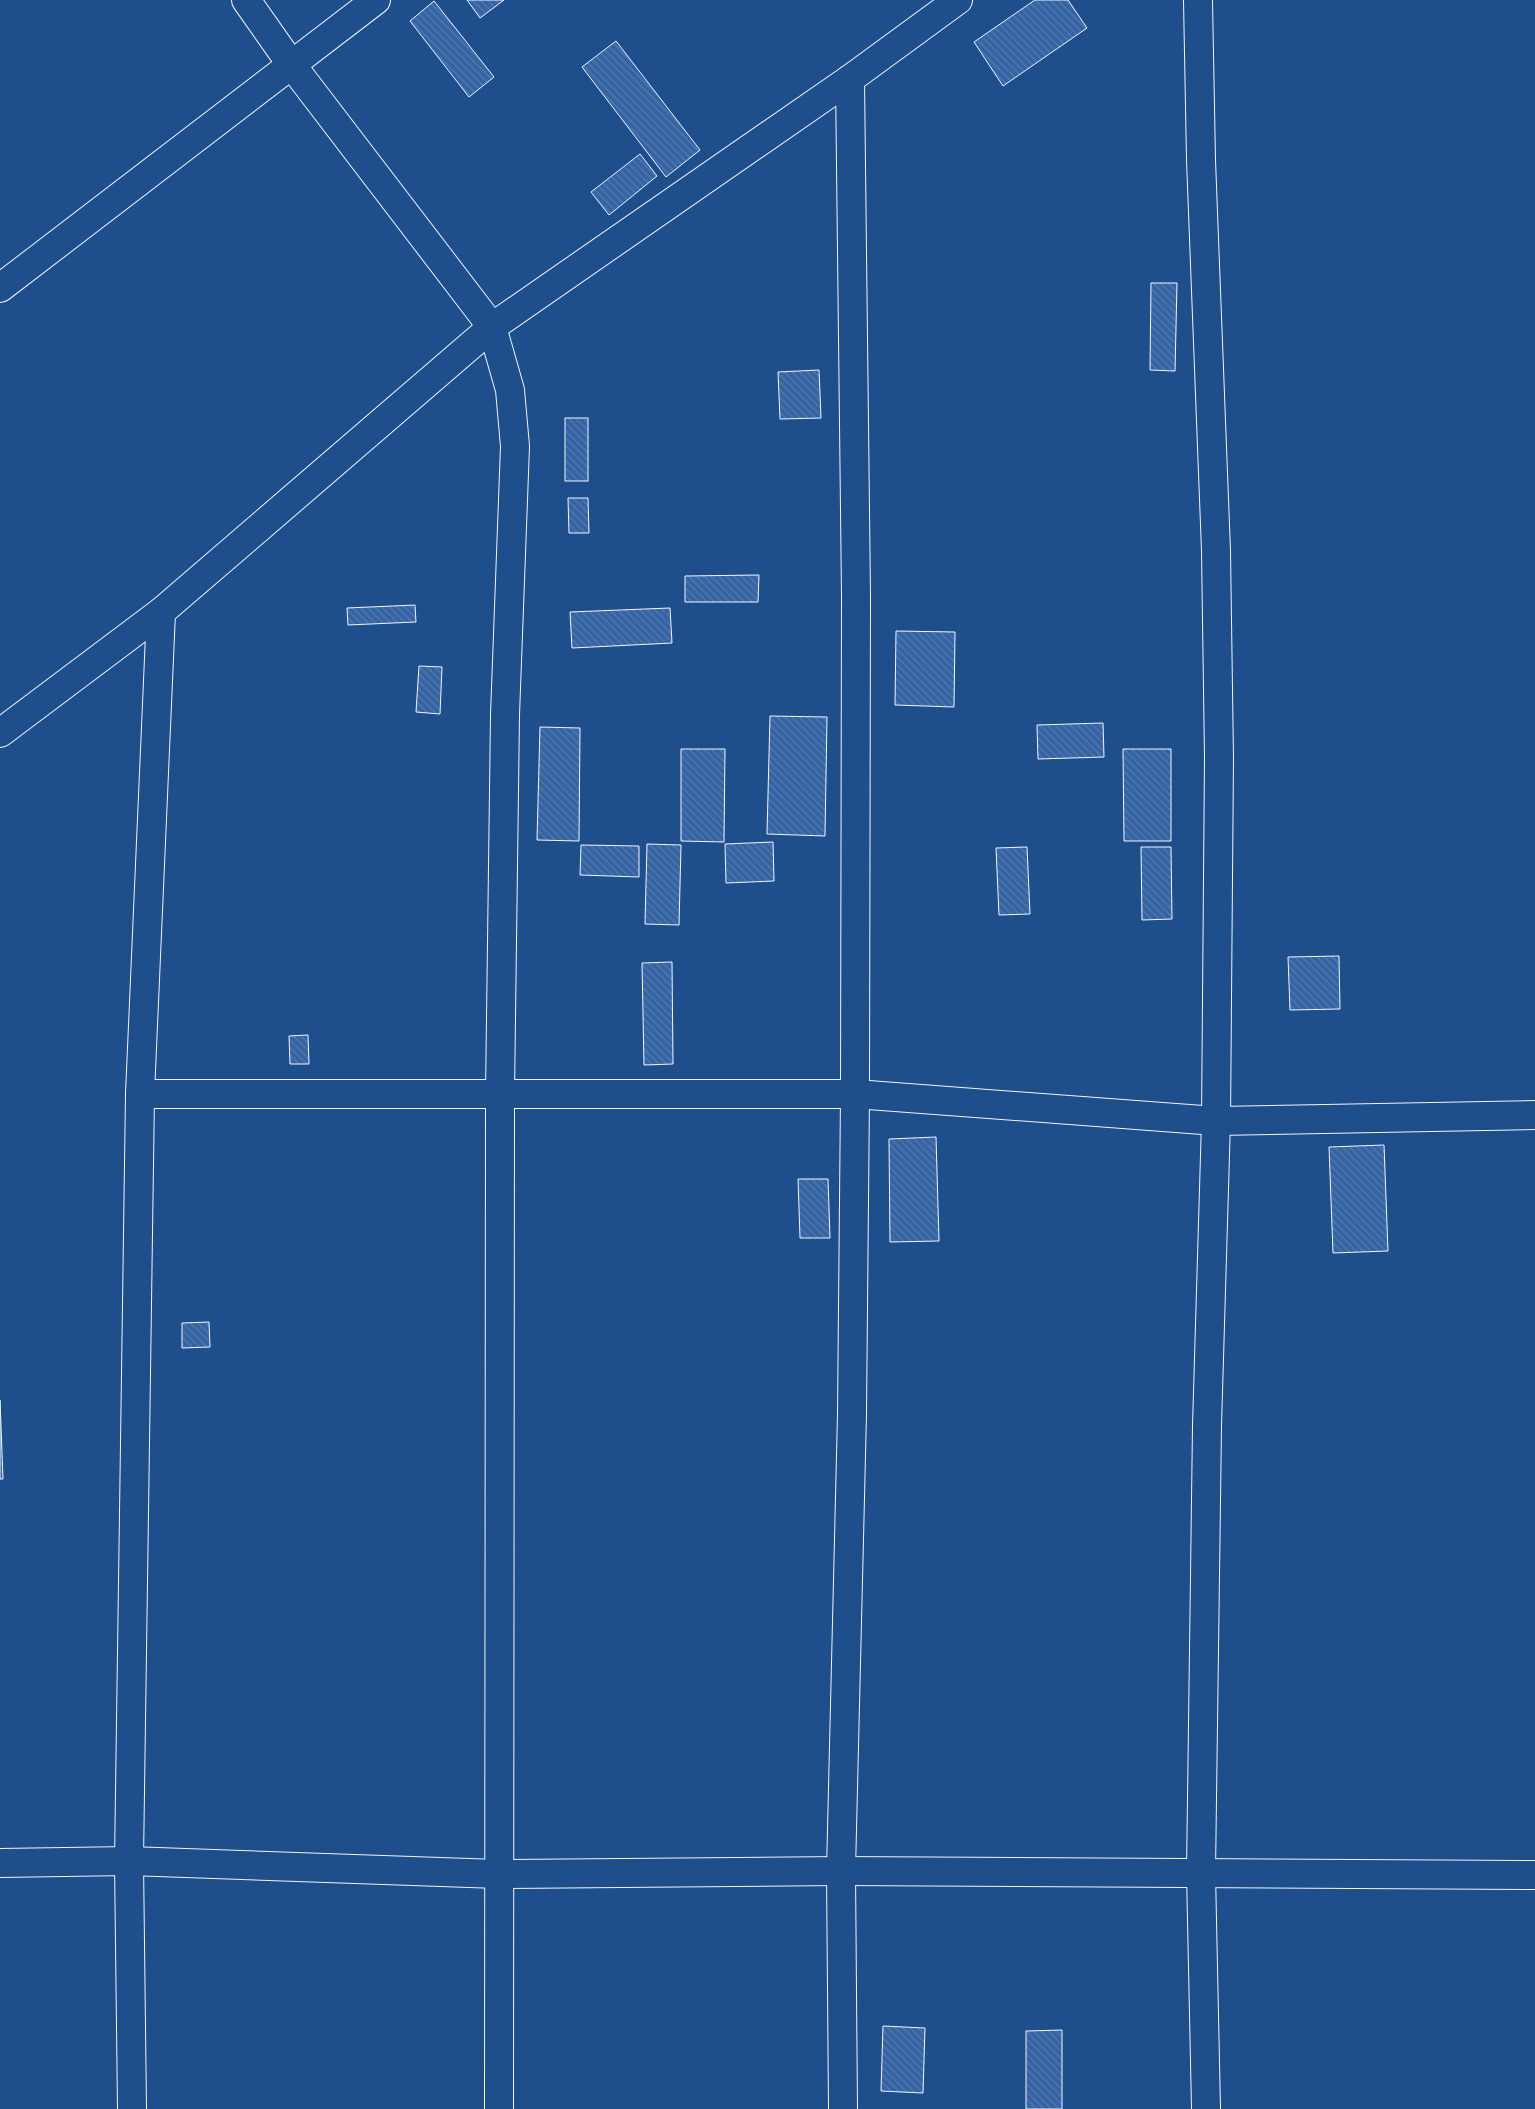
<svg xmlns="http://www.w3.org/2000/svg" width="1535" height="2109" font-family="Literata,serif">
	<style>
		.building { fill: url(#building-back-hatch); stroke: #f2f6ff }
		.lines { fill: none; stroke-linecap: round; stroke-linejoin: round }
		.minor-casing { stroke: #f2f6ff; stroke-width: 30 }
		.minor { stroke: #1f4e8c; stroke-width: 28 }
	</style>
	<defs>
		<pattern id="building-back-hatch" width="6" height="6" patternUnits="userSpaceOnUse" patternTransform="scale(1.25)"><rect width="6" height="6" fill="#3563a3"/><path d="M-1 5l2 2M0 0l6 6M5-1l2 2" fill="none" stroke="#537ab1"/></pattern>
	</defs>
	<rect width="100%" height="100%" fill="#1f4e8c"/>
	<g class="building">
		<polygon points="467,0 504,0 480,18"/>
		<polygon points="1035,0 1068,0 1087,28 1003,86 974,42"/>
		<polygon points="434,1 494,77 469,97 410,21"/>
		<polygon points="616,41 700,150 666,177 582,67"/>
		<polygon points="640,154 657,176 609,215 591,192"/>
		<polygon points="1151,283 1177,283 1175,371 1150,370"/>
		<polygon points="819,370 821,418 780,419 778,372"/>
		<rect x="565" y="418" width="23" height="63"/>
		<polygon points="568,498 588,498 589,533 569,533"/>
		<polygon points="759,575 758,602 685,602 685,576"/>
		<polygon points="415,605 416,622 348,625 347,608"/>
		<polygon points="670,608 672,643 572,648 570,612"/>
		<polygon points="896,631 955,632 954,707 895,705"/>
		<polygon points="419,666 442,667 440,714 416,712"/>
		<polygon points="770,716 827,717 825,836 767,834"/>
		<polygon points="1103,723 1104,757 1038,759 1037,725"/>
		<polygon points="540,727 580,728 579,841 537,840"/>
		<polygon points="681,749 725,749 724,842 681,841"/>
		<polygon points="1123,749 1171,749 1171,841 1124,841"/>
		<polygon points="773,842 774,881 726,883 725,844"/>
		<polygon points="647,844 681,845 679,925 645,924"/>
		<polygon points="581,845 639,846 639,877 580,875"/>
		<polygon points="1027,847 1030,914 999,915 996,848"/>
		<polygon points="1141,847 1171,847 1172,919 1142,920"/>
		<polygon points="1339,956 1340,1009 1290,1010 1288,957"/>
		<polygon points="672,962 673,1064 644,1065 642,963"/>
		<polygon points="308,1035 309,1064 290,1064 289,1036"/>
		<polygon points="936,1137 939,1241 890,1242 889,1139"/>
		<polygon points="1384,1145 1388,1251 1333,1253 1329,1147"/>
		<polygon points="798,1179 828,1179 830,1238 800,1238"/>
		<polygon points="209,1322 210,1347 182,1348 182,1323"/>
		<polygon points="0,1400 3,1479 0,1479"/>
		<polygon points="883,2026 925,2028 923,2093 881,2091"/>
		<polygon points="1062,2030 1062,2109 1026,2109 1026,2031"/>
	</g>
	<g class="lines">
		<defs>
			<g id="minor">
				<polyline points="246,0 291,64 492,327 510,390 515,446 505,715 500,1094 499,2109"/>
				<polyline points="1198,0 1201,160 1216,551 1219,758 1216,1121 1207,1426 1201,1873 1206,2109"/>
				<polyline points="0,288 376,0"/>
				<polyline points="0,733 161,612 492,327 850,79 958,0"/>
				<polyline points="140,1094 855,1094 1216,1121 1535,1115"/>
				<polyline points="0,1863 129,1861 498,1874 841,1871 1535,1875"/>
				<polyline points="132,2109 129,1861 140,1094 161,612"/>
				<polyline points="843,2109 841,1871 852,1414 855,1094 856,596 850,79"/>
			</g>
		</defs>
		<use href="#minor" class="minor-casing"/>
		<use href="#minor" class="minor"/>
	</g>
</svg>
